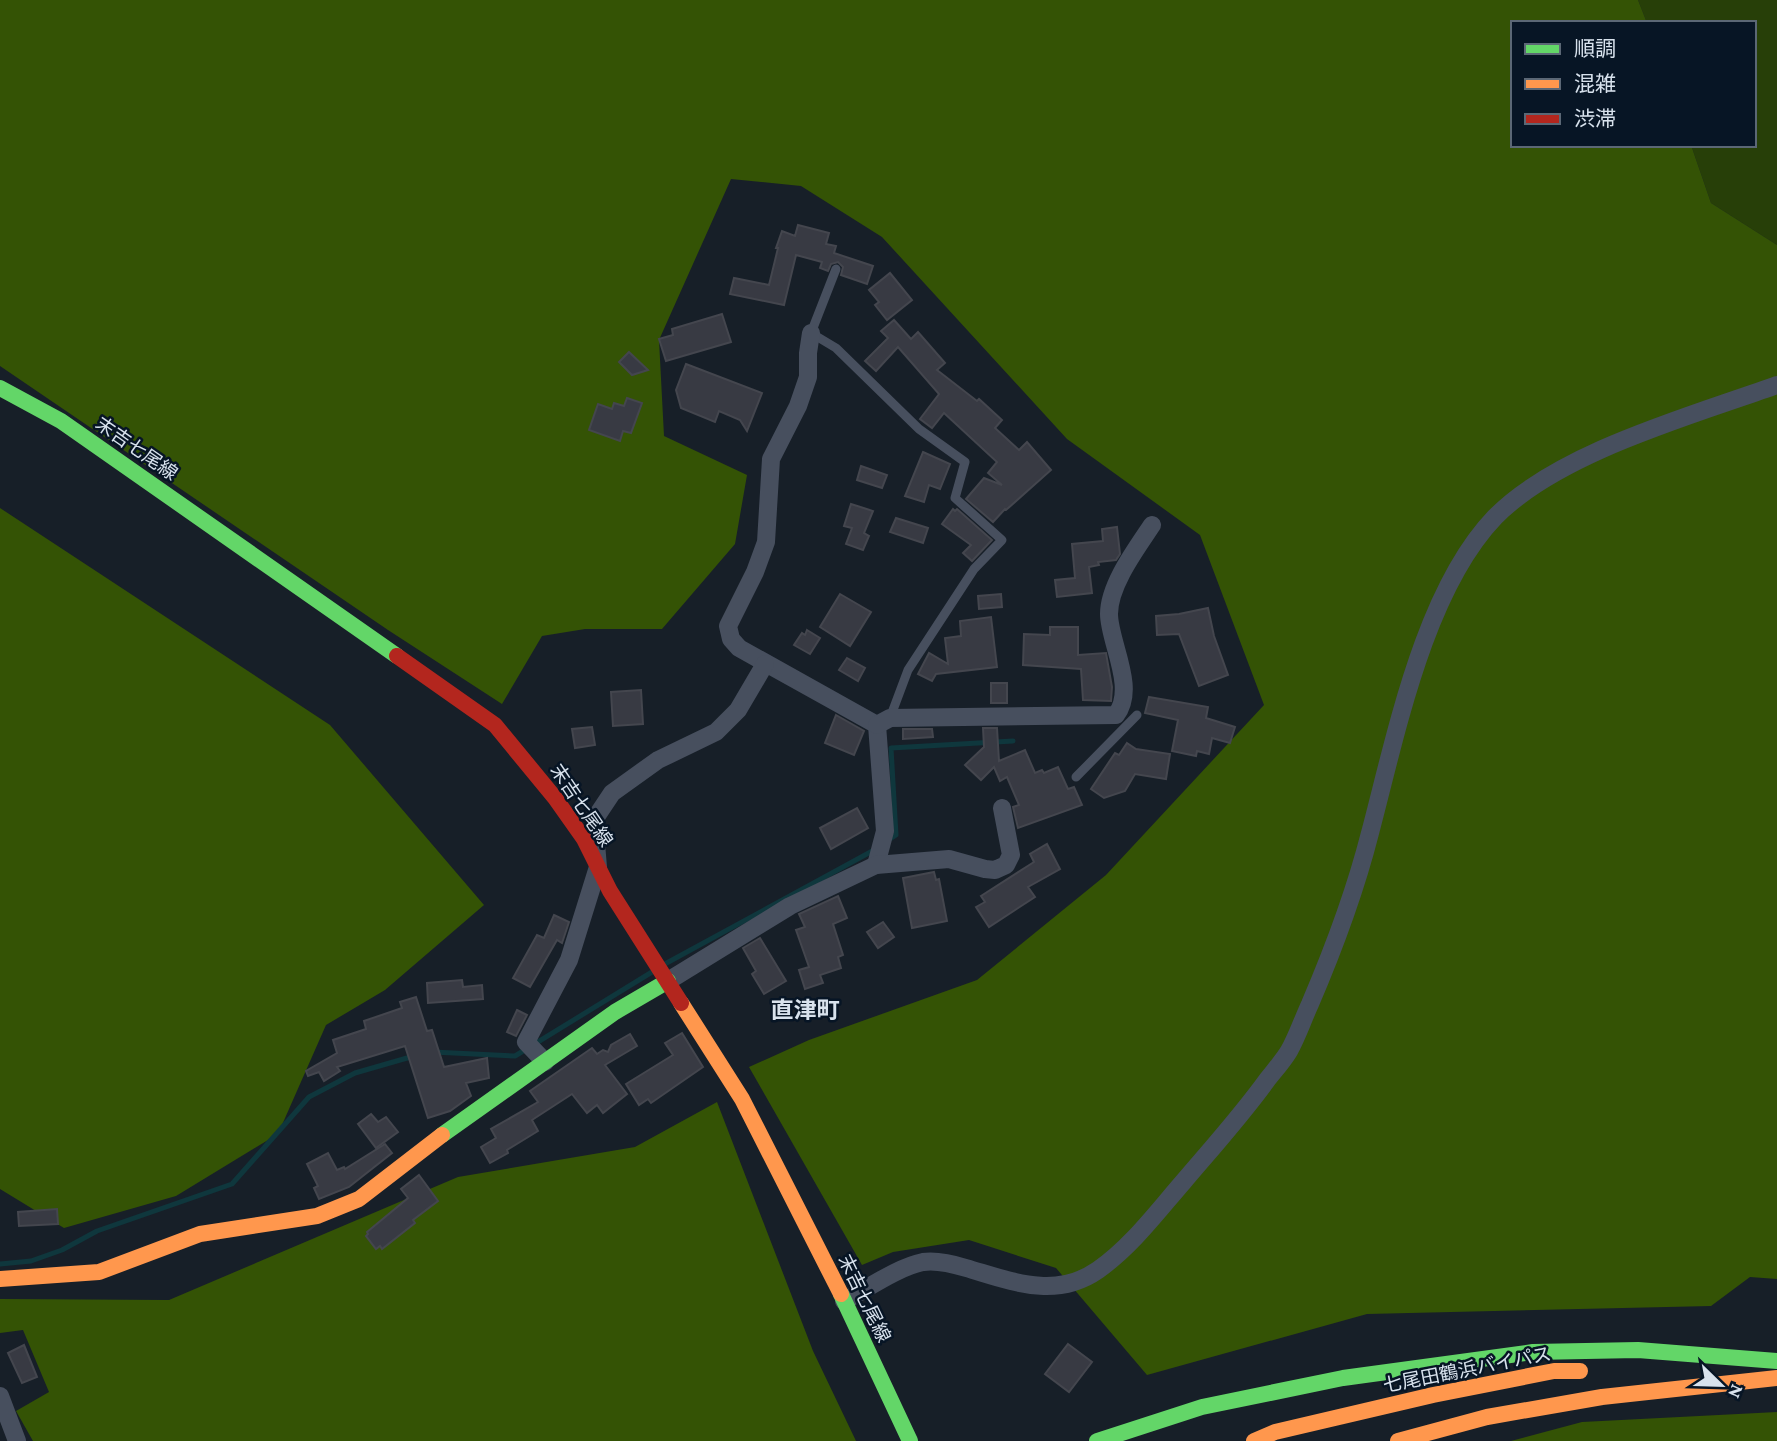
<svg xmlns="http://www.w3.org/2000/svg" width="1777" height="1441" font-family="'Crimson Pro','Noto Sans JP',serif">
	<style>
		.green { fill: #273f08 }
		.forest { fill: #345305 }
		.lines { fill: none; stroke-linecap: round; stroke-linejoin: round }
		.stream { stroke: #0f373d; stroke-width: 5 }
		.building { fill: #383a43; stroke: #44464e; stroke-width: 2 }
		.lane { stroke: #474f5e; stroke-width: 9 }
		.street { stroke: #474f5e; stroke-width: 18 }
		.fast { stroke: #63d668; stroke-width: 16 }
		.slow { stroke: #ff974d; stroke-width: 16 }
		.jam { stroke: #b3261e; stroke-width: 16 }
		.labels { text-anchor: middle; stroke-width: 5; stroke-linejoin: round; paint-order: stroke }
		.street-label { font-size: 19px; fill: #d8e2ed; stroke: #071525 }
		.quarter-label { font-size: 23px; font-weight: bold; fill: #d8e2ed; stroke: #071525 }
	</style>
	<rect width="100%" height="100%" fill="#171f28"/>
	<polygon class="green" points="1638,0 1777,0 1777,245 1711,203 1691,145 1754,145 1754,23 1647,23"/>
	<g class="forest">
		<polygon points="0,0 1638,0 1647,23 1513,23 1513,145 1691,145 1711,203 1777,245 1777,1279 1750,1277 1711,1306 1367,1314 1147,1375 1056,1268 969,1240 893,1252 862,1265 749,1067 809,1040 977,980 1106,875 1264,705 1200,535 1067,439 882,237 801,186 731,179 659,340 664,436 747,475 735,544 662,629 585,629 542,636 502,704 388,630 0,366"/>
		<polygon points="0,508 330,725 484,905 385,990 326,1025 278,1134 176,1196 64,1228 0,1189"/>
		<polygon points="717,1102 813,1351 856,1441 33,1441 16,1411 49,1392 23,1330 0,1333 0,1299 169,1300 458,1177 635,1147"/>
		<polygon points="1777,1412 1777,1441 1511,1441 1582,1422"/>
	</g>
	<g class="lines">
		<g class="stream">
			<polyline points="887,841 896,835 891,748 1013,741"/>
			<polyline points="663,965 876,849"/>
			<polyline points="433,1052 515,1056 652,972"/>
			<polyline points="0,1264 31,1261 62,1250 97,1231 232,1184 309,1097 355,1073 414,1056"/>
		</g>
	</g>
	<g class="building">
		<polygon points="798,225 829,233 826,244 836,246 834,253 873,266 867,284 841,275 843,267 838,262 831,264 828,271 820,268 822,262 796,255 784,305 730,294 734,278 769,285 778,248 776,248 782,231 795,236"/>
		<polygon points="890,273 912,300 887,320 875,305 879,302 869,290"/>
		<polygon points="722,314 731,342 666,361 659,339 673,335 672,329"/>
		<polygon points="894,320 911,339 918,332 945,363 937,370 977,401 979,399 1002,420 995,428 1019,450 1027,442 1051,470 1006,510 1005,509 993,522 966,499 984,478 1002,485 988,473 997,462 944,413 932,428 920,419 939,394 898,347 876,371 865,361 888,338 881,331"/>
		<polygon points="629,352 648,370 632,375 619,362"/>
		<polygon points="686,364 762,393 747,431 740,420 719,411 715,422 681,408 676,390"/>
		<polygon points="627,398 642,403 631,433 623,431 620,441 589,430 598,404 612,409 614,403 624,406"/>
		<polygon points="923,452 950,464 940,489 929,485 924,502 905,496"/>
		<polygon points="861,466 887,475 882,488 857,480"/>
		<polygon points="851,504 873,511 864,533 869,536 863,550 846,544 852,528 844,526"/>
		<polygon points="953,509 955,511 957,509 992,540 972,561 963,553 971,545 942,524"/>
		<polygon points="896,518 928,528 923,543 890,532"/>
		<polygon points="1117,527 1120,554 1116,560 1098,562 1099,565 1089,567 1092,593 1057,597 1055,580 1075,578 1072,544 1103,541 1102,529"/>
		<polygon points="840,594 871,612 850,646 820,627"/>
		<polygon points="1001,594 1002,607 979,609 978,596"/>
		<polygon points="1208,608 1214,636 1228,675 1199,686 1179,634 1157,635 1156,616 1179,614"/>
		<polygon points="991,617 997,667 936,674 932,681 918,674 929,653 948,664 945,638 961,636 960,621"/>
		<polygon points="1050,627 1078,627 1078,655 1106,653 1112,687 1111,701 1083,700 1081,669 1023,665 1024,634 1050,635"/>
		<polygon points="807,630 820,638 810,654 794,645 802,633 805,635"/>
		<polygon points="847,658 865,668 858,681 839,670"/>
		<rect x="991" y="683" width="16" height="20"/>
		<polygon points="641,690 643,724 613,726 611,692"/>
		<polygon points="1149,697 1208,707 1206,718 1235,727 1230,743 1212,738 1209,754 1197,751 1196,756 1172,751 1178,720 1145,713"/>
		<polygon points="836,715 864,731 854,755 825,743"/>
		<polygon points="592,727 595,745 575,748 572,729"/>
		<polygon points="983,728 997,728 999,761 1025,750 1035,773 1042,770 1044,773 1058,767 1068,789 1074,787 1082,805 1018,828 1013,807 1019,805 1007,777 1000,781 994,767 981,780 965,765 984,747"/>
		<polygon points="903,729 932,729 933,737 903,739"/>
		<polygon points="1127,743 1136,749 1170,754 1166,779 1135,774 1125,791 1104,798 1091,789 1115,753 1119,755"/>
		<polygon points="857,808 868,828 831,849 820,828"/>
		<polygon points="1047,844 1060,869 1028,887 1035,897 989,927 976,907 985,902 981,896 1034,862 1030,854"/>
		<polygon points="934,872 936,880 939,879 947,921 912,928 903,878"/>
		<polygon points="838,896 847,918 833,924 843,955 838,957 841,968 820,975 823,983 805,989 799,970 809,967 796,930 805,927 799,914"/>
		<polygon points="554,915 569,922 562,943 557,940 530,987 513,978 537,935 544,938"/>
		<polygon points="883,922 894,937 878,948 867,932"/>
		<polygon points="760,938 786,981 764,994 752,974 756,971 743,948"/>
		<polygon points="462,980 463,987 482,985 483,999 428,1003 427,983"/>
		<polygon points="416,997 427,1031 432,1030 444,1067 487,1058 489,1078 466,1083 471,1096 450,1111 428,1118 405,1046 337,1067 340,1071 324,1081 319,1072 308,1076 306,1071 337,1053 333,1040 366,1029 364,1021 402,1008 400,1002"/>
		<polygon points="517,1010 527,1015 516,1036 507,1032"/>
		<polygon points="682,1033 703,1067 651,1103 648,1099 639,1105 626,1084 673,1055 665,1043"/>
		<polygon points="630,1034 637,1046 605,1065 627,1094 603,1113 597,1105 587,1113 572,1094 532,1120 538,1131 507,1150 508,1153 490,1163 481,1147 496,1138 491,1129 538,1102 530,1091 592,1048 597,1054 603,1050 608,1052 611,1045"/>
		<polygon points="371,1114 378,1122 386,1117 398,1132 376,1148 358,1124"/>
		<polygon points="385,1144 392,1153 349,1187 319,1199 314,1188 318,1186 307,1164 328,1153 337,1170 344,1167 345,1169"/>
		<polygon points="419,1175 438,1201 413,1220 415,1223 382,1249 380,1246 376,1249 366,1236 368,1234 367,1232 408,1198 401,1189"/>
		<polygon points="57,1209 58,1224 19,1226 18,1212"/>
		<polygon points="1068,1344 1092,1362 1069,1392 1045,1374"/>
		<polygon points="24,1345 37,1377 22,1383 8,1353"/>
	</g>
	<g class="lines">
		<g class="lane">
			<polyline points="836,269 811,333 836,348 919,429 965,462 955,498 1002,540 974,569 908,670 890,718"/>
			<polyline points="1076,777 1137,715"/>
		</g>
		<g class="street">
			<polyline points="811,333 808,353 808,377 798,406 771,459 766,542 755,572 728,626 731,639 739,648 877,725 885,831 876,865"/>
			<path d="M877 725 890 718 1116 715C1137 688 1109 642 1109 614 1109 585 1136 549 1152 525"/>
			<polyline points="668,981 790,906 876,865 949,859 985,869 995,870 1006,865 1011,855 1002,808"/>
			<polyline points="545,1062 526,1042 569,960 598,867 594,820 612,793 658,760 716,732 738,710 765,664"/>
			<path d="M844 1301C867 1289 898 1267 923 1262 937 1260 953 1264 966 1268 1011 1281 1055 1300 1098 1270 1131 1247 1157 1212 1184 1181 1212 1148 1241 1116 1267 1080 1274 1071 1283 1061 1289 1051 1297 1037 1303 1019 1310 1004 1334 948 1355 892 1370 833 1396 735 1424 591 1495 517 1559 452 1691 416 1777 385"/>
			<polyline points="0,1396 17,1441"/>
		</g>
		<g class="fast">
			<polyline points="0,388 61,421 397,656"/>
			<polyline points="442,1135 615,1012 668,981"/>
			<polyline points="841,1294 910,1441"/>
			<polyline points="1097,1441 1202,1407 1343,1378 1533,1352 1638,1350 1777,1361"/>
		</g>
		<g class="slow">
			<polyline points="681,1003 742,1099 841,1294"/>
			<polyline points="0,1279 99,1272 200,1234 317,1216 359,1199 442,1135"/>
			<polyline points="1254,1441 1275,1432 1433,1395 1554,1371 1580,1371"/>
			<polyline points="1398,1441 1487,1417 1602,1397 1777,1378"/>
		</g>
		<polyline class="jam" points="397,656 495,725 555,798 584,839 610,891 681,1003"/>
	</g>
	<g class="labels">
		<g class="street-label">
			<text transform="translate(137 448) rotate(35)" y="7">末吉七尾線</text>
			<text transform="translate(582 805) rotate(56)" y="7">末吉七尾線</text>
			<text transform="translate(865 1298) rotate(64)" y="7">末吉七尾線</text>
			<text transform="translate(1467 1369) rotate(-11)" y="7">七尾田鶴浜バイパス</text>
		</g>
		<g class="quarter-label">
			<text x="805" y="1018">直津町</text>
		</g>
	</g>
	<rect x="1511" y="21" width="245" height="126" fill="#071525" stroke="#5b6775" stroke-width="2"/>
	<rect x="1525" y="44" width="35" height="10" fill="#63d668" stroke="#5b6775" stroke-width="2"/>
	<text x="1574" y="56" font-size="21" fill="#d8e2ed">順調</text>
	<rect x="1525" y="79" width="35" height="10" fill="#ff974d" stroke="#5b6775" stroke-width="2"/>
	<text x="1574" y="91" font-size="21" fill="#d8e2ed">混雑</text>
	<rect x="1525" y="114" width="35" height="10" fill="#b3261e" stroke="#5b6775" stroke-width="2"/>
	<text x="1574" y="126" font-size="21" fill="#d8e2ed">渋滞</text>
	<g transform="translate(1721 1385) rotate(113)" stroke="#071525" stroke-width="5" paint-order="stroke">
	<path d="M0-5L12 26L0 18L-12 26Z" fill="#d8e2ed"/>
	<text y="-10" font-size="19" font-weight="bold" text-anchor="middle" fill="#d8e2ed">N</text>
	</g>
</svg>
